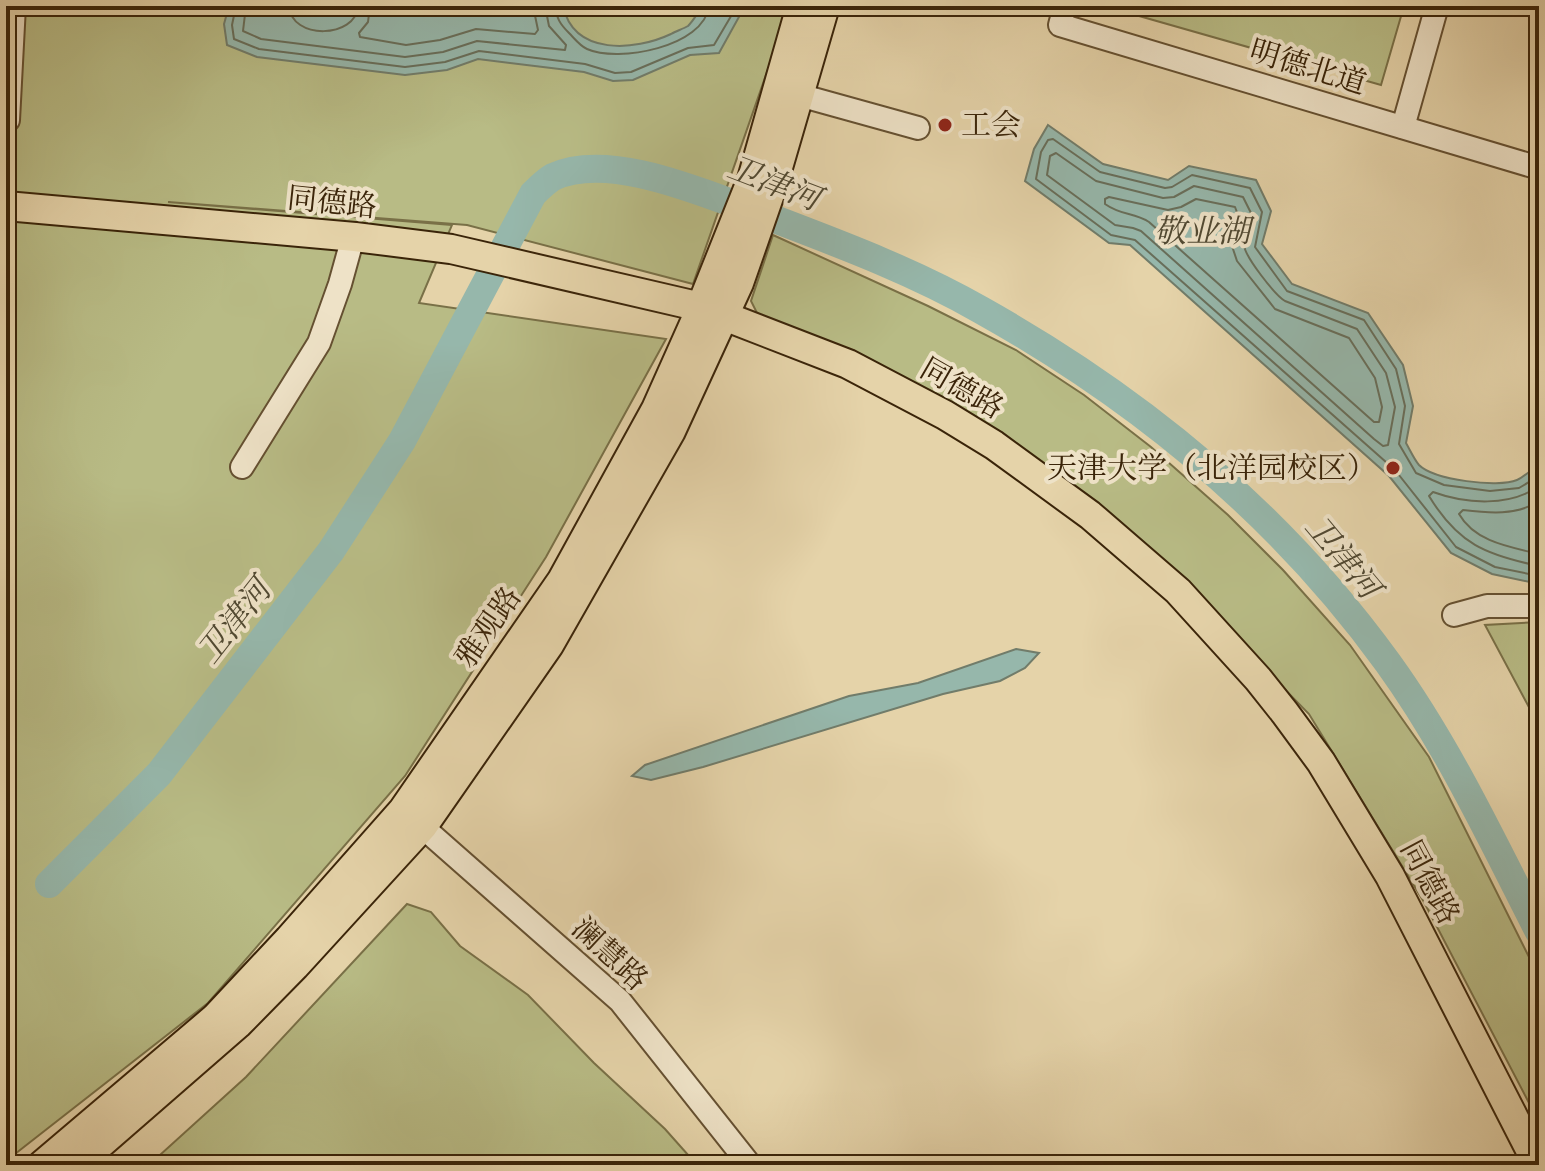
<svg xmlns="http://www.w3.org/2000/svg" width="1545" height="1171" font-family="'IM FELL Great Primer','Noto Serif SC',serif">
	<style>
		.green { fill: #b8bb85; stroke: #797047; stroke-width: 2 }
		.water { fill: #96b7ab; stroke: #717c6a; stroke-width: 2 }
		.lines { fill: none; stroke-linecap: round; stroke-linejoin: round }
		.shore { stroke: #686e5a; stroke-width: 2 }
		.river { stroke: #96b7ab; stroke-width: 28 }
		.minor-casing { stroke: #655031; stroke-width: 26 }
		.major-casing { stroke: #3a2409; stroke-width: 32 }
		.minor { stroke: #eee2c7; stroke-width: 22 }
		.major { stroke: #e5d3a9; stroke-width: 28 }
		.poi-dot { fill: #8f2418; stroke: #eee2c7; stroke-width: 3 }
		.labels { text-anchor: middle; stroke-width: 8; stroke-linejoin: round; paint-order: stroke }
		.street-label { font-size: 30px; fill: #3a2409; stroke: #eee2c7 }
		.poi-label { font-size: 30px; fill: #3a2409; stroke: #eee2c7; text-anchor: start }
		.water-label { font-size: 32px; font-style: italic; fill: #514932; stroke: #eee2c7 }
	</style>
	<rect width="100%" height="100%" fill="#e5d3a9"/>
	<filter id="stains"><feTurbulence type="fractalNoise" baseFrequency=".0025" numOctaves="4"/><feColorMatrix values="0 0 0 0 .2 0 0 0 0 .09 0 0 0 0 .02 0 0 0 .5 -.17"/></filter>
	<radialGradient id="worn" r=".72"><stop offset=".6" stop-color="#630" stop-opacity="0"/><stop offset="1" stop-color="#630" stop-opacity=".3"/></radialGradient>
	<g class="green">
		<polygon points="6,6 787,6 774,52 693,284 467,225 168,202 452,225 419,303 666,339 546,557 405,776 208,1003 6,1161"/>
		<polygon points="1104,6 1404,6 1381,85"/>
		<polygon points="773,235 928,306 1016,350 1084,395 1151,447 1228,515 1283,570 1350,645 1429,757 1539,977 1539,1122 1424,902 1309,714 1184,586 815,343 757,313 751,301"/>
		<polygon points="1539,622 1539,726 1485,625"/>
		<polygon points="407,904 431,912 460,946 528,995 594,1063 665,1129 697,1165 144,1165 160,1155 246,1077"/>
	</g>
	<g class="water">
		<path d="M229 6H299L313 12 372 6 437 9 482 6H563C574 56 635 51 671 34 676 31 683 29 688 26 694 20 698 12 703 6H745L719 53 690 55 633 80 613 81 584 72 478 59 447 70 405 75 257 57 227 45 224 24Z"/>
		<path d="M1048 125 1103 164 1168 180 1189 166 1256 180 1271 211 1262 244 1292 284 1368 313 1403 365 1413 406 1406 443C1410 450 1414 459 1419 465 1434 480 1498 488 1517 480 1526 476 1530 469 1539 467V584L1492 574 1451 553 1389 476 1130 245 1109 243 1025 181 1034 149Z"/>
		<polygon points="1016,649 1039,653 1025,668 1000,681 943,694 703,767 651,780 632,776 645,765 849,696 918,683"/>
	</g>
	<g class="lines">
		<g class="shore">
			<polyline points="236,6 232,25 234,39 259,49 405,67 445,62 479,51 585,64 615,73 631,72 688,48 714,45 737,6"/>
			<polyline points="246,6 243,31 261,39 405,57 443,52 477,41 565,50 566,45 549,26 545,6"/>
			<path d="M289 6C291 40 356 39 358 6"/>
			<polyline points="370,6 368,22 359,33 360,37 406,45 440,40 476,29 535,34 538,30 533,6"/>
			<path d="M556 6C556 18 560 24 569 33 574 38 580 46 587 49 618 63 704 47 709 6"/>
			<path d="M1056 153 1096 181 1163 198 1174 197 1194 186 1243 197 1251 213C1249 223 1243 235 1244 245 1245 257 1275 295 1285 301L1357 329 1386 373 1395 407 1388 445 1383 446 1374 439 1141 231 1133 228 1115 225 1047 175 1050 156Z"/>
			<path d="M1109 197 1168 210 1181 207 1196 199 1235 207 1238 215 1232 246 1237 261 1275 309 1349 338 1375 378 1382 407 1379 422H1374L1149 222C1133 212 1122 216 1105 204V199Z"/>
			<polyline points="1539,476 1519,488 1490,491 1444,485 1416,473 1399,444 1405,406 1396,369 1364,320 1287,291 1255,247 1262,212 1250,188 1192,175 1172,187 1165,188 1100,172 1053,139 1048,140 1041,152 1036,179 1111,235 1135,240 1395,470 1456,547 1495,567 1539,576"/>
			<path d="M1539 486C1510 507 1466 504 1433 492L1429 496C1458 544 1486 555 1539 566"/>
			<path d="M1539 501C1517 516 1488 513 1463 510L1459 514C1475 542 1510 547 1539 554"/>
		</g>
		<path class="river" d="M49 884 159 774 331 551 402 441 533 194C539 188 546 181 553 177 607 152 696 190 748 209 826 239 908 268 981 310 1140 399 1281 515 1388 663 1448 746 1492 840 1539 932"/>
		<defs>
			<g id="minor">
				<polyline points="1065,6 1060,25 1539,168"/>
				<polyline points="799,95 918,128"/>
				<polyline points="8,120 14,6"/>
				<polyline points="1403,127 1437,6"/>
				<polyline points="242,467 319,343 340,284 353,237"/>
				<polyline points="1454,615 1487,606 1539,606"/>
				<polyline points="410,816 620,1001 750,1165"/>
			</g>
			<g id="major">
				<polyline points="6,206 355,237 451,249 701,307 848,364 945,415 994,445 1090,515 1178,591 1258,679 1285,713 1321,762 1390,876 1538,1165"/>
				<polyline points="42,1165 215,1018 289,939 403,810 562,580 656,409 694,324 752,179 801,6"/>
				<polyline points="76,1165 238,1024 295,966 423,826 549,645 671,431 739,283 772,188 825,6"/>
			</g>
		</defs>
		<use href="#minor" class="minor-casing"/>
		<use href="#major" class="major-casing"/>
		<use href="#minor" class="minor"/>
		<use href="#major" class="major"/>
	</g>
	<g class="poi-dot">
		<circle cx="945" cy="125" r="8"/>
		<circle cx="1393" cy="468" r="8"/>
	</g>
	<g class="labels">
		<g class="street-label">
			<text transform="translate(1308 67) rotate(17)" y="10">明德北道</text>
			<text transform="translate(332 202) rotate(6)" y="10">同德路</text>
			<text transform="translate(962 388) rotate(30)" y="10">同德路</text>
			<text transform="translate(488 627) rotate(-55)" y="10">雅观路</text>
			<text transform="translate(1430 882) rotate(62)" y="10">同德路</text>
			<text transform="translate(610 954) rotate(43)" y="10">澜慧路</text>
		</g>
		<g class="poi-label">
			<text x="961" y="135">工会</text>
			<text x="1377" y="478" text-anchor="end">天津大学（北洋园校区）</text>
		</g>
		<g class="water-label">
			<text transform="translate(774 183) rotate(21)" y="11">卫津河</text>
			<text x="1202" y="242">敬业湖</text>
			<text transform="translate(1343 557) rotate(50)" y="11">卫津河</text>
			<text transform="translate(234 621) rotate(-52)" y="11">卫津河</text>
		</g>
	</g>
	<rect width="1545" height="1171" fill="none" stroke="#e5d3a9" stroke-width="32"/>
	<rect x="8" y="8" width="1529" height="1155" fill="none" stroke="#3a2409" stroke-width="4"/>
	<rect x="16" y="16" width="1513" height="1139" fill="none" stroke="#3a2409" stroke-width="2"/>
	<rect width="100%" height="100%" filter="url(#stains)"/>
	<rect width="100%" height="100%" fill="url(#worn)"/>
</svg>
